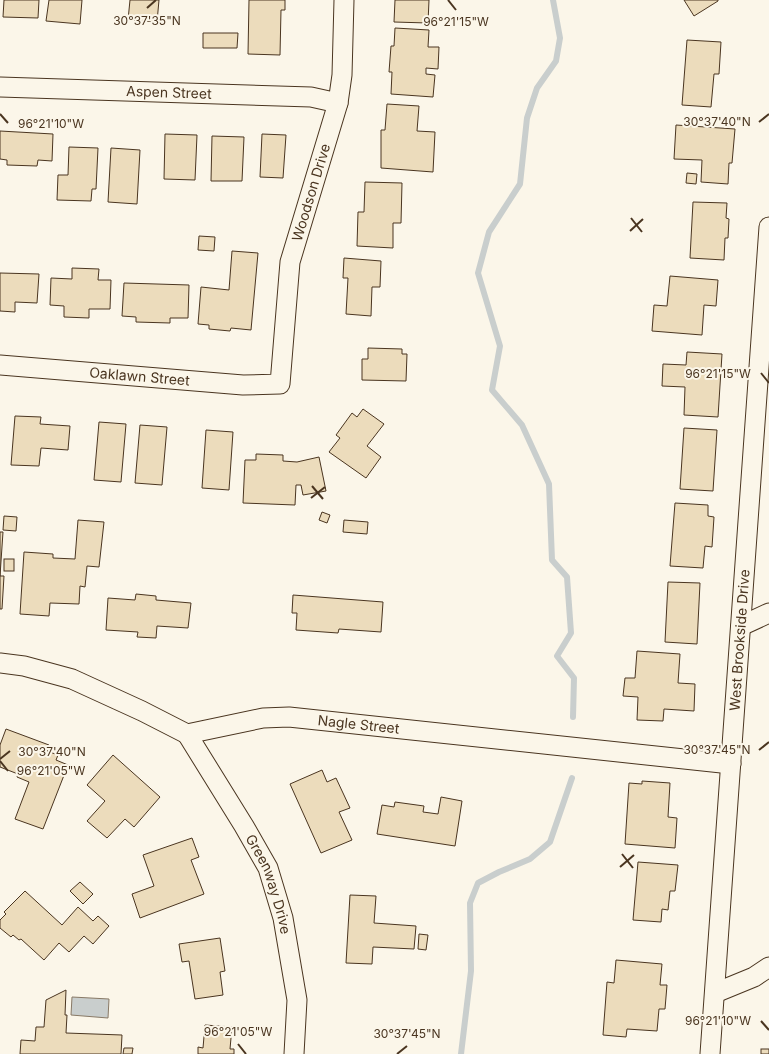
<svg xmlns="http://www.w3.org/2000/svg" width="769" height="1054" font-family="Inter,sans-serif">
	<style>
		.water { fill: #c9cecd; stroke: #887966 }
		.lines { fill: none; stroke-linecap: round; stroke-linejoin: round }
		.stream { stroke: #c9cecd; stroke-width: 6 }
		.building { fill: #ecdcbc; stroke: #4a3520 }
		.street-casing { stroke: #4a3520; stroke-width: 21 }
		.street { stroke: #fbf6e9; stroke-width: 19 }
		.ticks { fill: none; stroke: #4a3520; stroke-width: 2 }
		.labels { text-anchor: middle; stroke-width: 4; stroke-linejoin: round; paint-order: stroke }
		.street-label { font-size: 14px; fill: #4a3520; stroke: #fbf6e9 }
		.ticks-label { font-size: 12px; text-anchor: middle; fill: #4a3520; stroke: #fbf6e9; stroke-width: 4; stroke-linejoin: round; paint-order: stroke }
	</style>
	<rect width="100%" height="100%" fill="#fbf6e9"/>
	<polygon class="water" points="72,997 109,999 108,1018 71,1015"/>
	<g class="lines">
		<g class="stream">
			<polyline points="553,0 560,38 556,61 537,88 527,118 520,184 489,232 478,273 500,346 492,390 522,425 549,484 552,560 567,577 571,633 557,656 574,678 573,717"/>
			<polyline points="461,1054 471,971 470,903 478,883 499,872 530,859 550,842 572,778"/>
		</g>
	</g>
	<g class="building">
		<polygon points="4,0 39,0 38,18 3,17"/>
		<polygon points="49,0 82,0 80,24 46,21"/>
		<polygon points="130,0 159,0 157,22 128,20"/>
		<polygon points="249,0 285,0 285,10 281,10 280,55 248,54"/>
		<polygon points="395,0 429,0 428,23 394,22"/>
		<polygon points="684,0 718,0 718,1 694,16"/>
		<polygon points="395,28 429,30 428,47 439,47 438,69 426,68 426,74 435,75 433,97 391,94 392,72 389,72 391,46 394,46"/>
		<polygon points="203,33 238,33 237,48 203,48"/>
		<polygon points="687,40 721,42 719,74 714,74 711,107 682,105"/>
		<polygon points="387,104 419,106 417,131 435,132 433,172 381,168 381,130 385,130"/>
		<polygon points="676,125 735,129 732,163 729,163 728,184 701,182 702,160 674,159"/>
		<polygon points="0,131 53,134 52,161 38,160 37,166 7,165 7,160 0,159"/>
		<polygon points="165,134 197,135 195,180 164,179"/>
		<polygon points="262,134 286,135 283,178 260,177"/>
		<polygon points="212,136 244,137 242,181 211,181"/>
		<polygon points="69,147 98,148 96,189 92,189 91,201 57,200 58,175 68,175"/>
		<polygon points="111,148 140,150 137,204 108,202"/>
		<polygon points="687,173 697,174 696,184 686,183"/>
		<polygon points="365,182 402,183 401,223 393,223 393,248 357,246 358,212 364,212"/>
		<polygon points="693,202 727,203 726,218 729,219 728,238 725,238 724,260 690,258"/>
		<polygon points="199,236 215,237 214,251 198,250"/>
		<polygon points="232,251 258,253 251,330 231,328 230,331 209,329 209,325 198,324 201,287 229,290"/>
		<polygon points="344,258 381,261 380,287 372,287 371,316 346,314 348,278 343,278"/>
		<polygon points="72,268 99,269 98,280 111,280 110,309 89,309 89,318 64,317 64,306 50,305 51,278 72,279"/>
		<polygon points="0,273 39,274 37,303 15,302 15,312 0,311"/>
		<polygon points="670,276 718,280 716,306 704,305 702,335 652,331 654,305 667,306"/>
		<polygon points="124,283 189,285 188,318 170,318 170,323 136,322 136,317 122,316"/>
		<polygon points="368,348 402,349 402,354 407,354 406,381 362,380 362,359 368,359"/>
		<polygon points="687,352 722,354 718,417 684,415 685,387 662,386 663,364 686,365"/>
		<polygon points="363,409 384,424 367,446 381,457 366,478 329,452 340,438 336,435 352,413 357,417"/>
		<polygon points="15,416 41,417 40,424 70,426 68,450 41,448 39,466 11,465"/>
		<polygon points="99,422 126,424 121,482 94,480"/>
		<polygon points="140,425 167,427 162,485 135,483"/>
		<polygon points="684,428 717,430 713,491 680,489"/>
		<polygon points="206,430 233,432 229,490 202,488"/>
		<polygon points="256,454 283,455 283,461 297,462 319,457 326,491 303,495 301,485 296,485 295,505 243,503 245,460 256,460"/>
		<polygon points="675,503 708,505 708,516 714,517 712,547 705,546 703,568 670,566"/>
		<polygon points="322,512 330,515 327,523 319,520"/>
		<polygon points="4,516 17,517 16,531 3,530"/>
		<polygon points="78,520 104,522 99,567 87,566 85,587 80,586 79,604 50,603 49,616 20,614 24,552 53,554 53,558 75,559"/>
		<polygon points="344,520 368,522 367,534 343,532"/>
		<polygon points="0,532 3,532 0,576 4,576 2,609 0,609"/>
		<rect x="4" y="559" width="10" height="12"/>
		<polygon points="668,582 700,583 697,644 665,642"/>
		<polygon points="136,594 156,596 156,600 191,603 188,628 157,626 156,638 137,637 138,632 106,630 108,598 135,600"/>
		<polygon points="293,595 383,602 381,632 339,629 338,633 296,630 297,613 292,613"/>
		<polygon points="637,651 680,654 678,683 695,684 694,711 664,709 663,721 637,720 638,697 623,696 625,678 635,678"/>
		<polygon points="6,729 49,745 47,751 58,755 56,760 68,765 43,829 15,819 29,782 17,777 18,774 0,767 0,745"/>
		<polygon points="113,755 160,797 134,827 125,819 107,838 87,821 105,801 87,785"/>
		<polygon points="322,770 327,782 336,778 350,808 339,812 352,840 321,853 290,784"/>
		<polygon points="642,781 670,783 668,817 677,818 675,848 625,844 629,783 642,784"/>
		<polygon points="441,797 462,801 455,846 377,834 382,805 394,807 395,802 424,806 423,812 438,814"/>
		<polygon points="192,838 199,857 191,860 204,894 140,918 132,894 154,886 143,855"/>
		<polygon points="638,862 678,865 675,891 670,891 668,910 662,909 661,922 633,920"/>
		<polygon points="80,882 93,894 83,904 70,891"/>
		<polygon points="25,891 62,925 78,907 93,921 98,916 109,926 93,944 84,936 69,952 59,943 44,960 21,939 19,940 13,935 11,937 0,928 0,920 6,914 4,912"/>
		<polygon points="350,895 376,896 374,923 416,926 414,949 373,947 372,964 346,963"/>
		<polygon points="419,934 428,935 426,950 418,949"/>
		<polygon points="220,938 225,971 220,972 223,995 195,999 189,961 182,962 179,944"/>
		<polygon points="616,960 662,964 660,985 667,985 665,1009 659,1009 657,1031 627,1029 626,1037 603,1035 607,982 614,983"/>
		<polygon points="66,990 65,1015 67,1015 66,1033 122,1035 121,1054 20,1054 21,1040 35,1041 36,1027 44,1027 46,1000"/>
		<polygon points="205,1025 232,1027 230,1049 234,1049 234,1054 198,1054 198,1047 203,1048"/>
		<polygon points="124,1048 133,1048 132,1054 123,1054"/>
		<rect x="761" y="1049" width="8" height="5"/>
	</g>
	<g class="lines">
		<defs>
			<g id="street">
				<path id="s1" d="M0 87 311 97 338 103"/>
				<path id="s2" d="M0 365 243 385 280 384 290 262 338 103 342 75 344 0"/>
				<polyline points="741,626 769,613"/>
				<path id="s3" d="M0 663 24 666 72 679 142 711 187 734 263 718 289 717 731 764"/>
				<path id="s4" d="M187 734 244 826 268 868 283 918 297 1000 294 1054"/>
				<polyline points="715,993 754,977 769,967"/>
				<path id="s5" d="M710 1054 769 227"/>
			</g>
		</defs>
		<use href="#street" class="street-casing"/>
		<use href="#street" class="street"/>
	</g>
	<path class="ticks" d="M448 0 456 10M147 8 156 0M0 114 8 123M759 122 769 114M631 218 642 232M630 231 643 219M761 373 769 383M312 486 323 499M311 498 325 487M759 750 769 742M0 759 10 751M0 761 8 771M622 854 633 868M620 867 634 855M761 1021 769 1030M238 1044 246 1054M397 1054 407 1046"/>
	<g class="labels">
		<g class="street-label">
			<text dy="5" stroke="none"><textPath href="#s1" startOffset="169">Aspen Street</textPath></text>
			<text dy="5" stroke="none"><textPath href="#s2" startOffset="476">Woodson Drive</textPath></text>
			<text dy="5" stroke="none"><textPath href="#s2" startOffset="140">Oaklawn Street</textPath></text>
			<text dy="5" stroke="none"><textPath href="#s5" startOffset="415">West Brookside Drive</textPath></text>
			<text dy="5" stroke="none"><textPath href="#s3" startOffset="375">Nagle Street</textPath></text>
			<text dy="5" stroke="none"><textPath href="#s4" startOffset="172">Greenway Drive</textPath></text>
		</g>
	</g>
	<g class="ticks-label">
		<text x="147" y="25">30°37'35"N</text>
		<text x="456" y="26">96°21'15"W</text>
		<text x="717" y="126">30°37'40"N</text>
		<text x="51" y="128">96°21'10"W</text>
		<text x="718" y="378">96°21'15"W</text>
		<text x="717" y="754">30°37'45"N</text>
		<text x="52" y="756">30°37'40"N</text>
		<text x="51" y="775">96°21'05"W</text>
		<text x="718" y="1025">96°21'10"W</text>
		<text x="238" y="1036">96°21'05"W</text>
		<text x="407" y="1038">30°37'45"N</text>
	</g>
</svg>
